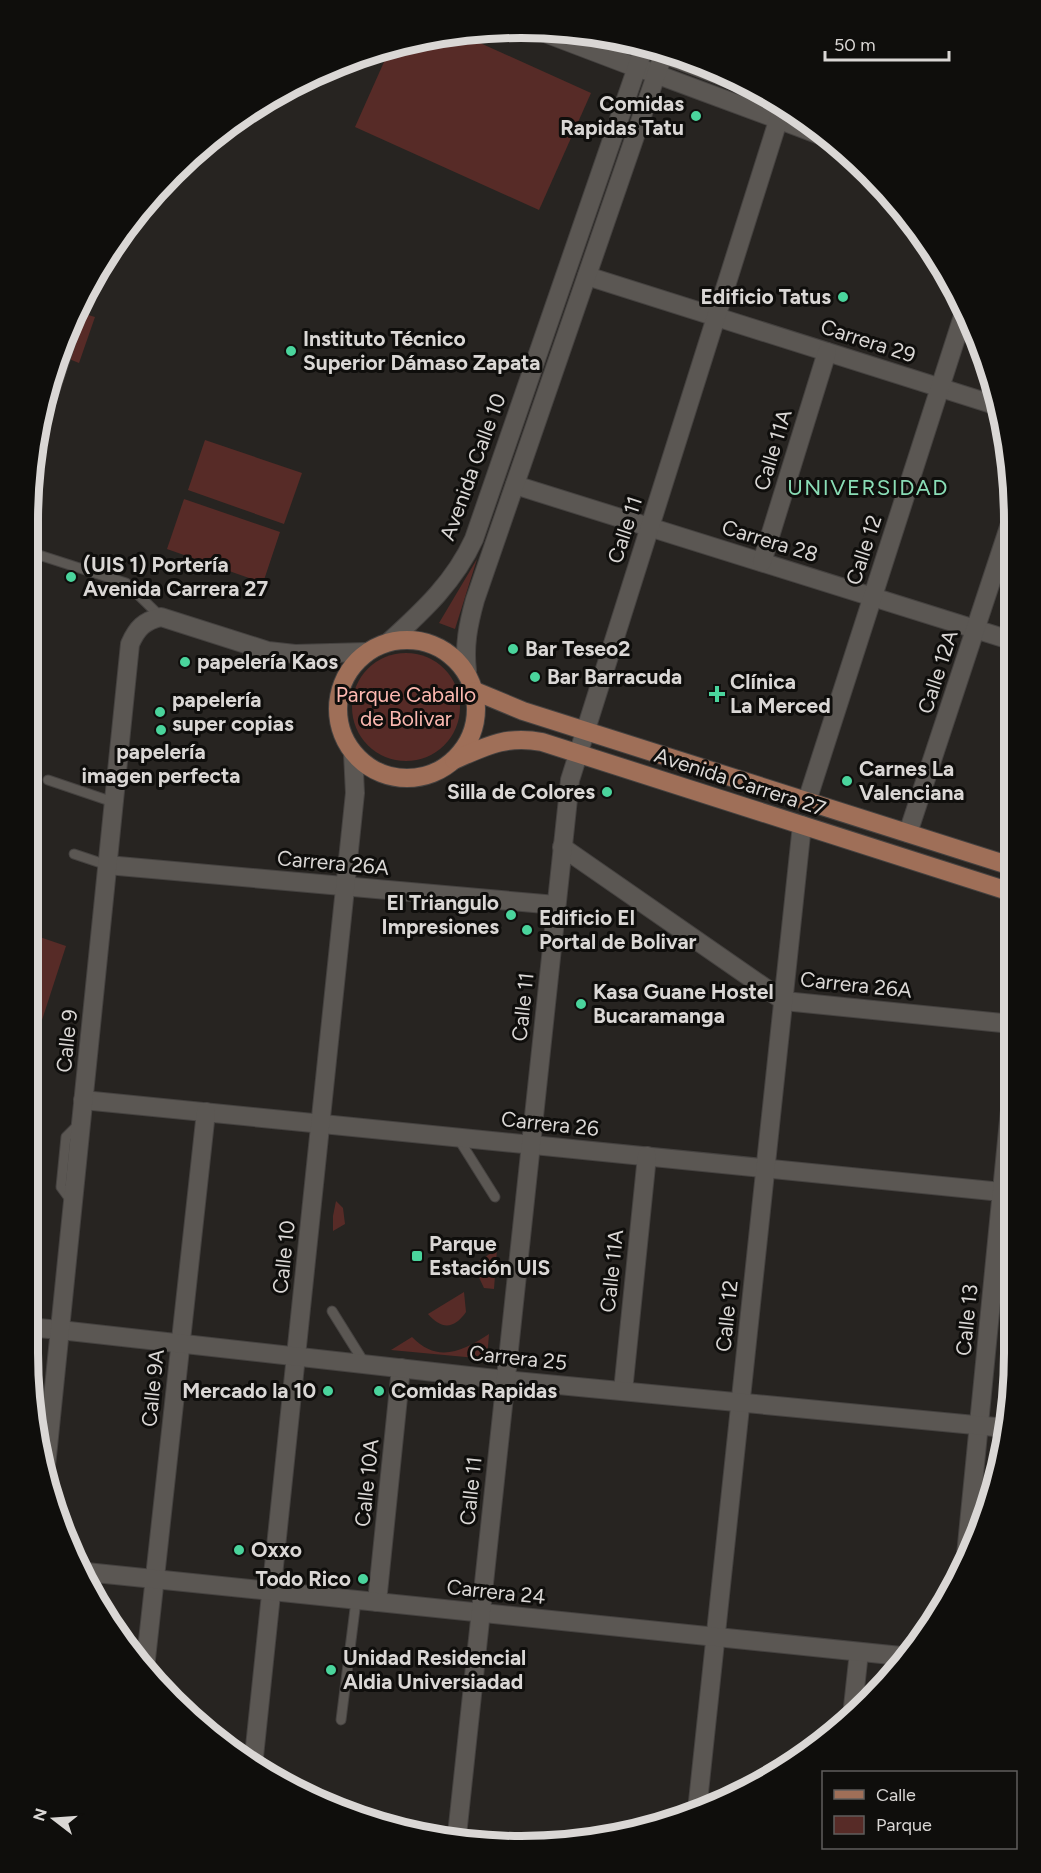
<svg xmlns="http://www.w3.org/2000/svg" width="1041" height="1873" font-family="Figtree,sans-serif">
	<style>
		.green { fill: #572b27 }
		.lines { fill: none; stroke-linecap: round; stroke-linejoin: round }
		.service-casing { stroke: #454240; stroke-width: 11 }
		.minor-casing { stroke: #454240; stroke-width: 20 }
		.tertiary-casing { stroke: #454240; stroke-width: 20 }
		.primary-casing { stroke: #454240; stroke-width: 20 }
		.service { stroke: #5b5753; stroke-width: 9 }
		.minor { stroke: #5b5753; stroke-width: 18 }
		.tertiary { stroke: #5b5753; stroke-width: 18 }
		.primary { stroke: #9f6f58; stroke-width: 18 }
		.poi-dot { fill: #4ad49c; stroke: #0f0e0c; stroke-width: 2 }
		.labels { text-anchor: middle; stroke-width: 6; stroke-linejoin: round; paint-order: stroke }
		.poi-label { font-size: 21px; font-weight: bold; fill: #dad7d5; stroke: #0f0e0c; text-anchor: start }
		.street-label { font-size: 21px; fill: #dad7d5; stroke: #0f0e0c }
		.park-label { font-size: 21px; fill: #fcb8b0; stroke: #0f0e0c }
		.neighbourhood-label { font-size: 22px; letter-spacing: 1.5px; fill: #8addb6; stroke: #0f0e0c }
		.rim { fill: none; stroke: #dad7d5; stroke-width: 8 }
	</style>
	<rect width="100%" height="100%" fill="#272421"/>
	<g class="green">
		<polygon points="458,33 591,93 539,210 355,127 392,44"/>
		<polygon points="85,314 95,317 79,363 69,359"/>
		<polygon points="205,440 302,473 284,524 188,490"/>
		<polygon points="184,499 280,532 263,583 167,549"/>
		<polygon points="477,559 455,629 439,623"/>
		<circle cx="406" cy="707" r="54"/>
		<polygon points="28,933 66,946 42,1020 27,1015"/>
		<polygon points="336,1201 343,1208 345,1224 333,1231 333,1216"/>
		<polygon points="497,1249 494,1289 484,1288 473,1265"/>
		<path d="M464 1292 466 1312C454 1329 442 1330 428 1314Z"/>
		<path d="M489 1334 487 1359 391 1350 412 1337C437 1363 462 1352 489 1334Z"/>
	</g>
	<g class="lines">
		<defs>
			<g id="service">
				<polyline points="34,454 77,323 108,253"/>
				<polyline points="28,548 39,555 126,583 161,617"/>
				<polyline points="48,780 113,802"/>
				<polyline points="74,854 107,865"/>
				<polyline points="458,1138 495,1197"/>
				<polyline points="72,1202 61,1187 66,1137 79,1124"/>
				<polyline points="332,1311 365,1364"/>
				<polyline points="341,1720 356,1601"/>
			</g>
			<g id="minor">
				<polyline points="537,30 637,68"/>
				<polyline points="630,42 644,47"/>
				<polyline points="587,276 998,406"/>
				<polyline points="515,485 1010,640"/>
				<polyline points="762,562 827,352"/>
				<polyline points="807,801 964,313"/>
				<polyline points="908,833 1010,524"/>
				<polyline points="562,847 784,1001 1012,1024"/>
				<polyline points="107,865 556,905"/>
				<polyline points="83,1100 1012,1193"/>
				<polyline points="27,1327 60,1330"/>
				<polyline points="623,1391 647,1156"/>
				<polyline points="966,1555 1012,1090"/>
				<polyline points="377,1602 401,1368"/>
				<polyline points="145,1668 206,1112"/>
				<polyline points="852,1716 859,1652"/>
				<polyline points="253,1766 355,793 353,753"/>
				<polyline points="697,1811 802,825"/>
			</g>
			<g id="tertiary">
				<polyline points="645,70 823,136"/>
				<path d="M390 641C424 610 455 581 474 539L644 47 769 94"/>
				<path d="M467 671C464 646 468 625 475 600L663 55"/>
				<polyline points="60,1330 505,1380 1006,1428"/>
				<path d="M46 1466 130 644C137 628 144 621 161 617L268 651 295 654 367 652"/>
				<polyline points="86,1572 901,1656"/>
				<polyline points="457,1835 570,780 783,105"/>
			</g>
			<g id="primary">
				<circle cx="407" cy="709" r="69"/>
				<polyline points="475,691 523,711 1011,866"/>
				<path d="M454 760C486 746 507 735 542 742L1011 892"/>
			</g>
		</defs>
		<use href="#service" class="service-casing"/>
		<use href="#minor" class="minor-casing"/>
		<use href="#tertiary" class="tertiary-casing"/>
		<use href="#primary" class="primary-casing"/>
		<use href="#service" class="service"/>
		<use href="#minor" class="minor"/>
		<use href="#tertiary" class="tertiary"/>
		<use href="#primary" class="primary"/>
	</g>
	<g class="poi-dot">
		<circle cx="696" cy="116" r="6"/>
		<circle cx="843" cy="297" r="6"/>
		<circle cx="291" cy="351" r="6"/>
		<circle cx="71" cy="577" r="6"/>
		<circle cx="513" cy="649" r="6"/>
		<circle cx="185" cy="662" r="6"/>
		<circle cx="535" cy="677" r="6"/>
		<path d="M714 685h6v6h6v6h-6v6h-6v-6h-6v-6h6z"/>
		<circle cx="160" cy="712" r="6"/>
		<circle cx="161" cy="730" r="6"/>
		<circle cx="847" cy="781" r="6"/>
		<circle cx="607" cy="792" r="6"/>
		<circle cx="511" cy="915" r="6"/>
		<circle cx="527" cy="930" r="6"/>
		<circle cx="581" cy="1004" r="6"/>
		<rect x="411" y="1250" width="12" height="12" rx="3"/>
		<circle cx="328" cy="1391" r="6"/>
		<circle cx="379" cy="1391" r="6"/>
		<circle cx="239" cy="1550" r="6"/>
		<circle cx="363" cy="1579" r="6"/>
		<circle cx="331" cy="1670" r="6"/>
	</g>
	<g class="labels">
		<g class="poi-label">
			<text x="684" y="111" text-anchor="end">Comidas<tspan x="684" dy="24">Rapidas Tatu</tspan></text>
			<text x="831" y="304" text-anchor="end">Edificio Tatus</text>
			<text x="303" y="346">Instituto Técnico<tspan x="303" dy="24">Superior Dámaso Zapata</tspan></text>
			<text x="83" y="572">(UIS 1) Portería<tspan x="83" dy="24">Avenida Carrera 27</tspan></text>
			<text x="525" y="656">Bar Teseo2</text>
			<text x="197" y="669">papelería Kaos</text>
			<text x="547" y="684">Bar Barracuda</text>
			<text x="730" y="689">Clínica<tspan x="730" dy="24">La Merced</tspan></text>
			<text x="172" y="707">papelería<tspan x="172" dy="24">super copias</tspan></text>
			<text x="161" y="759" text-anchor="middle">papelería<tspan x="161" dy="24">imagen perfecta</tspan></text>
			<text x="859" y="776">Carnes La<tspan x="859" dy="24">Valenciana</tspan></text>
			<text x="595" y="799" text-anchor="end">Silla de Colores</text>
			<text x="499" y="910" text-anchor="end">El Triangulo<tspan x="499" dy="24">Impresiones</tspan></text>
			<text x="539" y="925">Edificio El<tspan x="539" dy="24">Portal de Bolivar</tspan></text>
			<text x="593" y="999">Kasa Guane Hostel<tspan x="593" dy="24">Bucaramanga</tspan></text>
			<text x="429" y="1251">Parque<tspan x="429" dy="24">Estación UIS</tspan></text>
			<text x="316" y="1398" text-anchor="end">Mercado la 10</text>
			<text x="391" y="1398">Comidas Rapidas</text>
			<text x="251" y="1557">Oxxo</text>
			<text x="351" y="1586" text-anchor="end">Todo Rico</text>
			<text x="343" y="1665">Unidad Residencial<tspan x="343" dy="24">Aldia Universiadad</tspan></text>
		</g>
		<g class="street-label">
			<text transform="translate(868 341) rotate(18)" y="7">Carrera 29</text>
			<text transform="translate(773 450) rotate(-73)" y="7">Calle 11A</text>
			<text transform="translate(473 467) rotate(-70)" y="7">Avenida Calle 10</text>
			<text transform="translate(625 530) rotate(-72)" y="7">Calle 11</text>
			<text transform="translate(770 541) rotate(17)" y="7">Carrera 28</text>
			<text transform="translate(864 550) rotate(-72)" y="7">Calle 12</text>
			<text transform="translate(938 672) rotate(-72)" y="7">Calle 12A</text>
			<text transform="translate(740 782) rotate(18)" y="7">Avenida Carrera 27</text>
			<text transform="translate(333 863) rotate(5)" y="7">Carrera 26A</text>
			<text transform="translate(856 985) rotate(6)" y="7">Carrera 26A</text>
			<text transform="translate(523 1007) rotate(-84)" y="7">Calle 11</text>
			<text transform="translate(67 1041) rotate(-84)" y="7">Calle 9</text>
			<text transform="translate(550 1124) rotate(6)" y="7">Carrera 26</text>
			<text transform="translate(284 1257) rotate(-84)" y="7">Calle 10</text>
			<text transform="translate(612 1271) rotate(-84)" y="7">Calle 11A</text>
			<text transform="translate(727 1316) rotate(-84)" y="7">Calle 12</text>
			<text transform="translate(967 1320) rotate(-84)" y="7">Calle 13</text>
			<text transform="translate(518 1358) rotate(6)" y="7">Carrera 25</text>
			<text transform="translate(153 1388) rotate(-84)" y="7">Calle 9A</text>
			<text transform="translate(367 1483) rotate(-84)" y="7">Calle 10A</text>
			<text transform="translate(471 1491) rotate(-84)" y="7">Calle 11</text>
			<text transform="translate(496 1592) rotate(6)" y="7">Carrera 24</text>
		</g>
		<g class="park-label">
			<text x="406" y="702">Parque Caballo<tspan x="406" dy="24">de Bolivar</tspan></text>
		</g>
		<g class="neighbourhood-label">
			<text x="868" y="495">UNIVERSIDAD</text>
		</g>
	</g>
	<path d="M0 0H1041V1873H0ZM521 38H521A483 483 0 0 1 1004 521V1353A483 483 0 0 1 521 1836H521A483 483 0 0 1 38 1353V521A483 483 0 0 1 521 38Z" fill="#0f0e0c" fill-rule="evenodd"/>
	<path class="rim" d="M521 38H521A483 483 0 0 1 1004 521V1353A483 483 0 0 1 521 1836H521A483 483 0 0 1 38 1353V521A483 483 0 0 1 521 38Z"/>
	<rect x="822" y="1771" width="195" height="78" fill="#0f0e0c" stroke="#605e5c" stroke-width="1.5"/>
	<rect x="834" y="1790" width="30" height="9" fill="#9f6f58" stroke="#605e5c" stroke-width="1.5"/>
	<text x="876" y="1801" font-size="18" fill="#dad7d5">Calle</text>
	<rect x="834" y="1816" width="30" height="18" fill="#572b27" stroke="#605e5c" stroke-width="1.5"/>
	<text x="876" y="1831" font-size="18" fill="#dad7d5">Parque</text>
	<g transform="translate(54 1819) rotate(287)" stroke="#0f0e0c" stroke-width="4.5" paint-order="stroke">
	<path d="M0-4.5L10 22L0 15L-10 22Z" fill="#dad7d5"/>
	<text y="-9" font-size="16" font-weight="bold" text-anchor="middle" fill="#dad7d5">N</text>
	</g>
	<path d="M825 51v9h124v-9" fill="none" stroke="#dad7d5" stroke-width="3"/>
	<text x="834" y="51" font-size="18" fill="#dad7d5" stroke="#0f0e0c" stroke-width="4.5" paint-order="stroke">50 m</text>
</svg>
